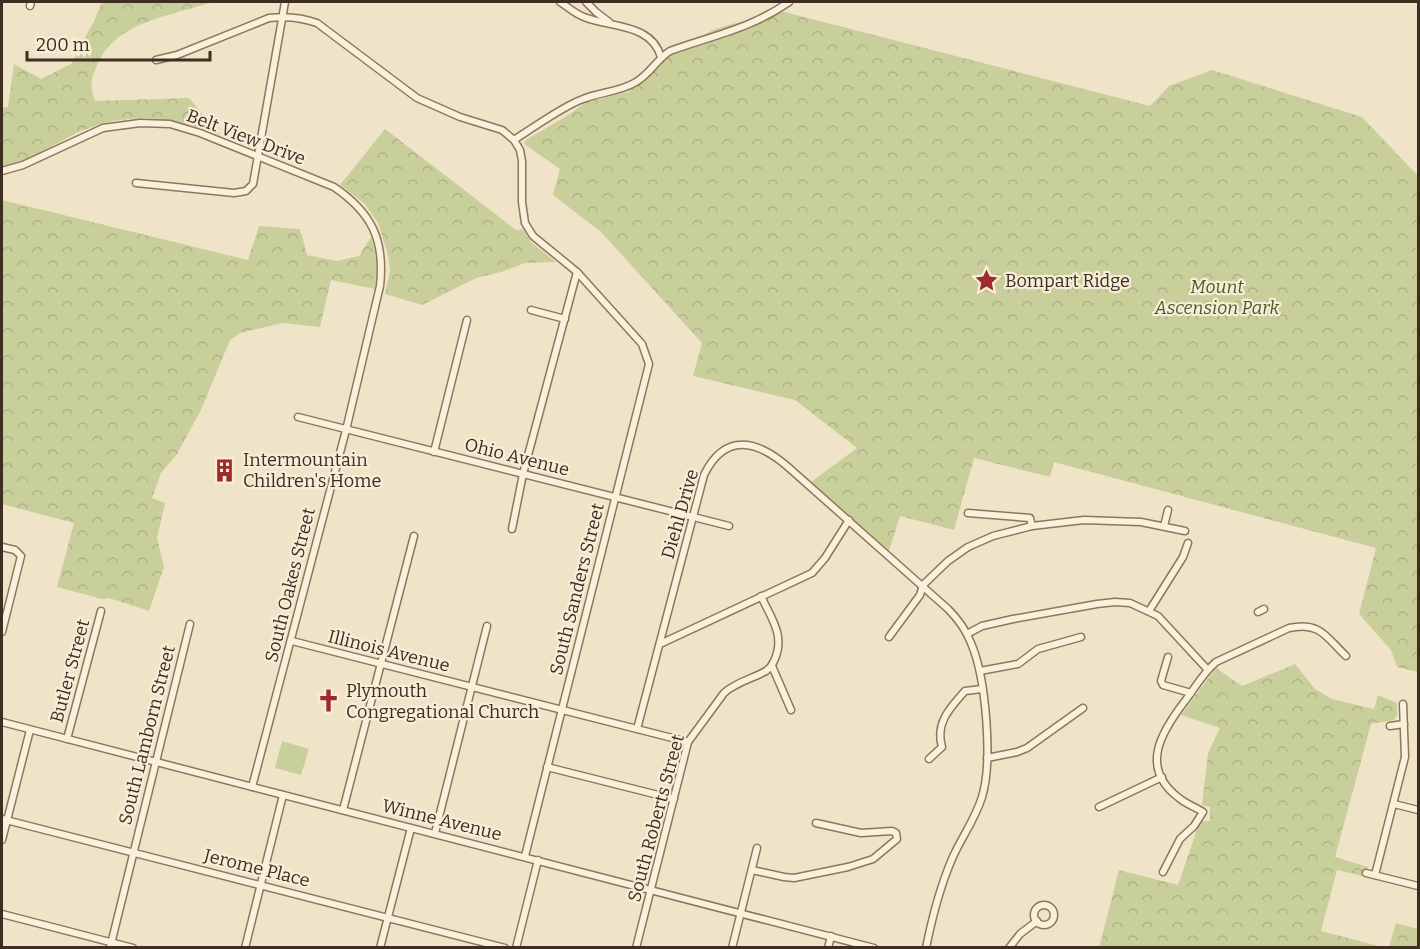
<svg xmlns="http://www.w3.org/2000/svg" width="1420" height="949" font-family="Bitter,serif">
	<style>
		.park { fill: url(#park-crowns) }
		.garden { fill: #c9cf9b }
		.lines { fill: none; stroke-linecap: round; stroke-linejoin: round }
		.minor-casing { stroke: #8d765c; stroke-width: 9 }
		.minor { stroke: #faf1dc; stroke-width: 6 }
		.labels { text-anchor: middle; stroke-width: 4.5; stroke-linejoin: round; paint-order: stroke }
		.street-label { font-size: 18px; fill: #3d2e20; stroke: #f7eed8 }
		.poi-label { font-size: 18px; fill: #3d2e20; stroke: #f7eed8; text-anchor: start }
		.park-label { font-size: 18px; font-style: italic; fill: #4d5a26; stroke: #f7eed8 }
	</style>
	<defs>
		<pattern id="park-crowns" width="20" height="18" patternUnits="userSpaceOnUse" patternTransform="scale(1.5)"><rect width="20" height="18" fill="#c9cf9b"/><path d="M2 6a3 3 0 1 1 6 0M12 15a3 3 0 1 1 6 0" fill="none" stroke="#aeb285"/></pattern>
	</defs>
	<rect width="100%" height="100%" fill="#f0e4c8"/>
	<g class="park">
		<path d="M102 2H212C173 16 119 20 99 61 91 79 89 82 95 101L189 98 220 135C171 116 131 111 81 131 67 137 54 146 40 153 28 159 15 163 2 168V108L8 107 14 64 41 79 71 64 94 21Z"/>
		<polygon points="773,9 1150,106 1169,86 1212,70 1362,117 1418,176 1418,672 1397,667 1391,650 1359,614 1376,548 1054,462 1050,477 974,458 954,530 900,516 889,551 811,482 857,448 795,400 693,376 702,343 601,232 553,195 560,169 524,144 526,140 570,114 586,102 628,92 647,79 662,59 713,30 731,24 750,21"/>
		<polygon points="385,129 516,230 523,229 531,242 556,262 525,263 501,272 476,278 422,305 385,294 390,271 388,255 378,223 365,204 340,185"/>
		<path d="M2 200 248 260 259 226 300 229 307 255 337 261 359 256 371 237C378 255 377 271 375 289L331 280 320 327 282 323 240 333 230 340 201 410 177 454 161 473 152 498 165 503 157 538 164 567 149 611 109 598 102 599 57 587 74 523 2 504Z"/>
		<polygon points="1295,664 1315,689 1332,699 1374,709 1378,695 1397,703 1397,715 1394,720 1371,724 1335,857 1368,867 1366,877 1337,870 1321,931 1382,947 1099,948 1119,870 1178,885 1200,821 1210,821 1210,807 1202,805 1208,753 1220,728 1181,715 1216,668 1242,686"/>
		<polygon points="1396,923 1418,929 1418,947 1389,947"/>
	</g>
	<polygon class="garden" points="282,741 309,749 301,775 275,768"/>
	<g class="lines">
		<defs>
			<g id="minor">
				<path d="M560 2C568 7 575 14 584 17 611 28 651 23 661 57"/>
				<polyline points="586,2 596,12 609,22"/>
				<polyline points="30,6 31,2"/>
				<path d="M156 60 177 55 269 18C286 16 301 17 317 23L417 98 460 117 502 130 514 140 520 150 522 161V202L525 223 533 236 577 272 642 344 649 364 525 856"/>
				<path d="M514 140C533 128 563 106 583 99 600 92 620 92 636 82 650 74 657 59 670 51 714 35 750 29 789 2"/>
				<path d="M2 171 23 165 103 128 140 123 170 124 200 133 334 187C372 213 385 240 380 286L346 430 252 787"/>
				<polyline points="136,183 234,193 246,191 253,184 285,2"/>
				<polyline points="531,310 565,319"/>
				<polyline points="298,417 729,526"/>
				<polyline points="434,452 467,320"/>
				<polyline points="968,513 1030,518 1032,526"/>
				<polyline points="1164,526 1168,510"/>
				<polyline points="512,529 523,474 577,272"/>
				<polyline points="2,547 15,550 21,556 2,632"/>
				<polyline points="1149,611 1183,557 1188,543"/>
				<polyline points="1258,612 1264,609"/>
				<polyline points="967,634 982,626 1013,619 1097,604 1115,602 1130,603 1158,616 1207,669"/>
				<polyline points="889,637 920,595 923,585 948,561 968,547 993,536 1032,526 1084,520 1141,522 1185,531"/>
				<polyline points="292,641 688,742"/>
				<polyline points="660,644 812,573 825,558 849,520"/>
				<polyline points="1168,657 1161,681 1163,685 1191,693"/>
				<polyline points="772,666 791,710"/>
				<polyline points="980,671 1018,664 1038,649 1081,637"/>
				<polyline points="2,722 874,948"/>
				<polyline points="1390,726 1404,724"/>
				<path d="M637 729 704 475C725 432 757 440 788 467L948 609C958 619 966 630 971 643 986 678 993 761 982 797 975 820 961 838 952 859 940 887 932 918 926 948"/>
				<polyline points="67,739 101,611"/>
				<polyline points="987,758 1017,752 1027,748 1083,708"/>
				<path d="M929 759 942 747C935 723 950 708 965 691L982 689"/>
				<polyline points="547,767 674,799"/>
				<polyline points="1394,804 1418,810"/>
				<polyline points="1099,807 1162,777"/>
				<polyline points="343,810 414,536"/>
				<polyline points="2,819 505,948"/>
				<polyline points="435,833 487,626"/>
				<polyline points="2,840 30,730"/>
				<polyline points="752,870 784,877 794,878 848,867 873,859 897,839 896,833 892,831 861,833 816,823"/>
				<path d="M1163 872 1180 839 1194 826 1203 812C1195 807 1186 804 1179 798 1139 768 1161 732 1185 701 1195 688 1203 673 1216 662L1289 628C1320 621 1326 637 1346 656"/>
				<polyline points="1366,873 1418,886"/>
				<polyline points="1375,875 1405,757 1403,704"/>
				<circle cx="1044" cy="915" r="10"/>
				<polyline points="2,914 133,948"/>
				<polyline points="110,948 190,624"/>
				<polyline points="245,948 283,795"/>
				<polyline points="380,948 411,828"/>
				<polyline points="516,948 538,860"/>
				<path d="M636 948 688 742 724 693C736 682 752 679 766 671 770 668 772 666 774 661 786 636 771 618 761 596"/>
				<polyline points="732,948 757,848"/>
				<polyline points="828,948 831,936"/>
				<polyline points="1009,948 1020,934 1037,921"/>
			</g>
		</defs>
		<use href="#minor" class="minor-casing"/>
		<use href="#minor" class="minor"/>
	</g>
	<defs>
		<symbol id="sight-bare" viewBox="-9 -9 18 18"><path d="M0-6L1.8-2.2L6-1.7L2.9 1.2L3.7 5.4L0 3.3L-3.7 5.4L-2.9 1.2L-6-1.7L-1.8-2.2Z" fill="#9e2a2b" stroke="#f7eed8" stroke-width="2.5" paint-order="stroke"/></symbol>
		<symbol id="building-bare" viewBox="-9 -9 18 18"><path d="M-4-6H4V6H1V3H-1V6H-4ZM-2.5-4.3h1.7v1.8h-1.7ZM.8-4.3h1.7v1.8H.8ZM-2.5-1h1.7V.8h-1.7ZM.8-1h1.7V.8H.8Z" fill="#9e2a2b" stroke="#f7eed8" stroke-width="2.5" paint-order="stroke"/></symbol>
		<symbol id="church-bare" viewBox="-9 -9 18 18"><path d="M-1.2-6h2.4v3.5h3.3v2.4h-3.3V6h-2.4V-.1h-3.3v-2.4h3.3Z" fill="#9e2a2b" stroke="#f7eed8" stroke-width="2.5" paint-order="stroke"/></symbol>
	</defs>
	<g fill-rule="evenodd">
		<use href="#sight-bare" x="970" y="264" width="33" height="33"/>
		<use href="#building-bare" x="208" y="454" width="33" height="33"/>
		<use href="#church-bare" x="312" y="684" width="33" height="33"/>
	</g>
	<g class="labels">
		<g class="street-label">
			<text transform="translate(246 137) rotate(21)" y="6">Belt View Drive</text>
			<text transform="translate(517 457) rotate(14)" y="6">Ohio Avenue</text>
			<text transform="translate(680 514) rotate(-74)" y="6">Diehl Drive</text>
			<text transform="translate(290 585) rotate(-76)" y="6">South Oakes Street</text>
			<text transform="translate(577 589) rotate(-76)" y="6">South Sanders Street</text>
			<text transform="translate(389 651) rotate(14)" y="6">Illinois Avenue</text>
			<text transform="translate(70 671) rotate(-75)" y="6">Butler Street</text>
			<text transform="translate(147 735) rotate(-76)" y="6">South Lamborn Street</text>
			<text transform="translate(656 818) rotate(-75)" y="6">South Roberts Street</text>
			<text transform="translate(442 820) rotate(14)" y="6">Winne Avenue</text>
			<text transform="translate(257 868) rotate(14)" y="6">Jerome Place</text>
		</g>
		<g class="poi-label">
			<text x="1005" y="287">Bompart Ridge</text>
			<text x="243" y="466">Intermountain<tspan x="243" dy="21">Children's Home</tspan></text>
			<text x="346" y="697">Plymouth<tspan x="346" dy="21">Congregational Church</tspan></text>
		</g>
		<g class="park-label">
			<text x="1217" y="293">Mount<tspan x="1217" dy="21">Ascension Park</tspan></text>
		</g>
	</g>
	<rect width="1420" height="949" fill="none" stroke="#3d2e20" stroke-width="6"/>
	<path d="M27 51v9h183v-9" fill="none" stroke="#3d2e20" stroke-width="3"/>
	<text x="36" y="51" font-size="18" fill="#3d2e20" stroke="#f7eed8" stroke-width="4.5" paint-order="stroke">200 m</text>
</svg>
